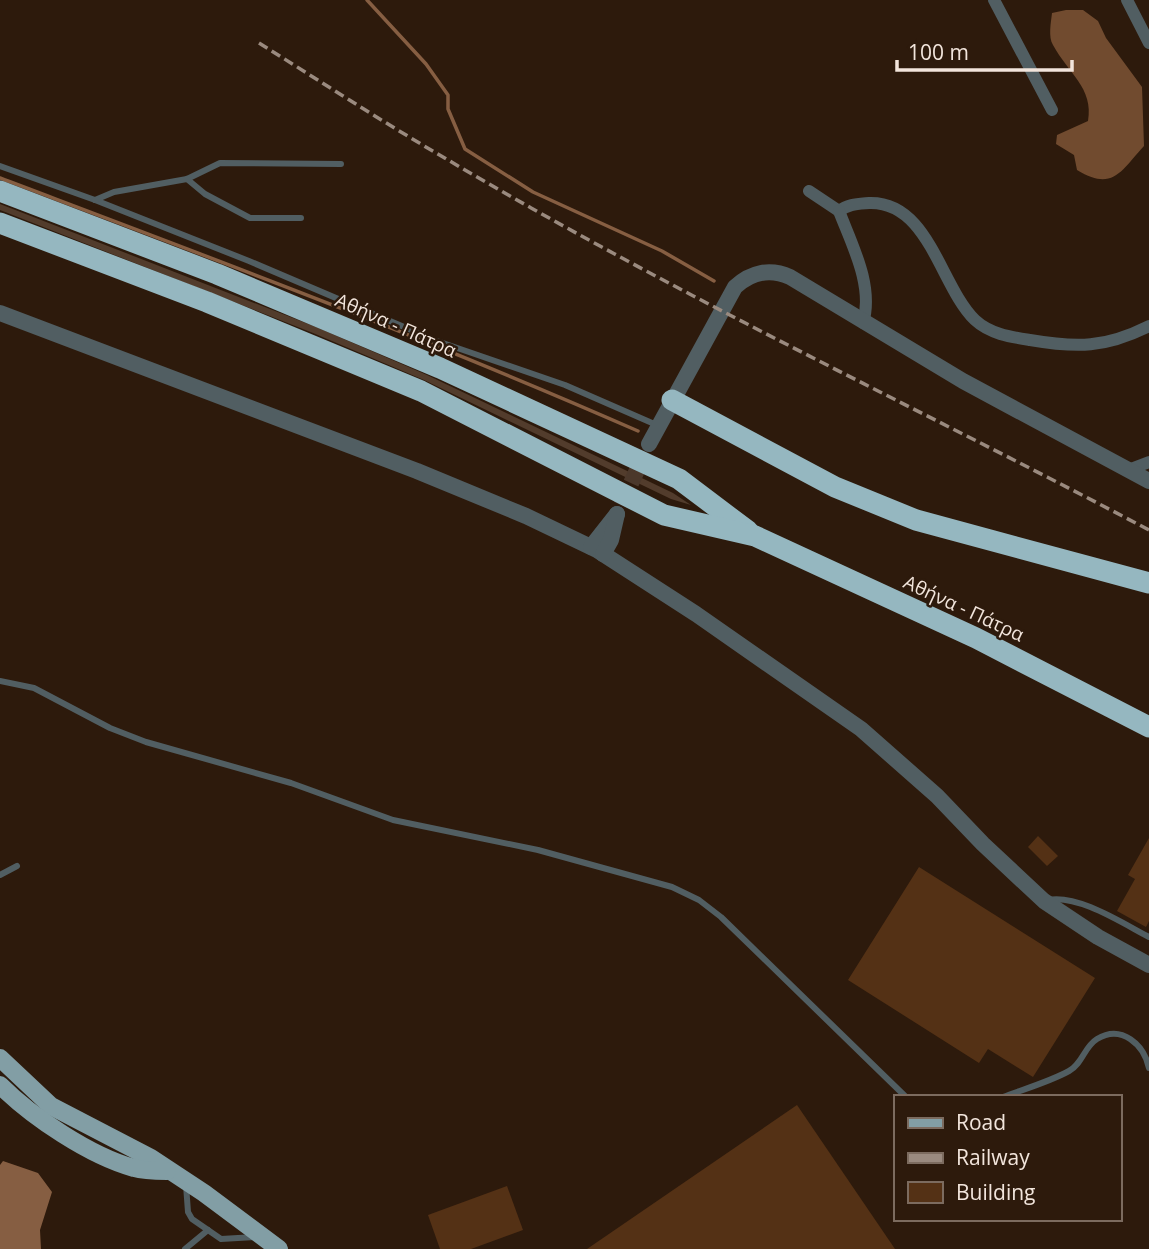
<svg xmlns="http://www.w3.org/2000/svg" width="1149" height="1249" font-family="'Open Sans',sans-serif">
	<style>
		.green { fill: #523c2c }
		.forest { fill: #714b2f }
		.water { fill: #865e42 }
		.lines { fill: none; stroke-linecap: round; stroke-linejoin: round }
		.stream { stroke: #865e42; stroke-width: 3.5 }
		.building { fill: #543115 }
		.tertiary-tunnel { stroke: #4b382b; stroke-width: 16; stroke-dasharray: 16 8; stroke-linecap: butt }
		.service { stroke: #515e62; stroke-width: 6 }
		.minor { stroke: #515e62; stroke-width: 12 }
		.tertiary { stroke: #515e62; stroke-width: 16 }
		.primary { stroke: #829ea5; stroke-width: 18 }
		.motorway { stroke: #95b7c0; stroke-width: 21 }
		.rail { stroke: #9a8a7f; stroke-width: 3.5; stroke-dasharray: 10 5; stroke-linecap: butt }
		.labels { text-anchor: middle; stroke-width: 5; stroke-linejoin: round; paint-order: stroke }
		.street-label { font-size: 19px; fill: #f2e5dc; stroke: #2d1a0c }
	</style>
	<rect width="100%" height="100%" fill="#2d1a0c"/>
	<polygon class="green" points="0,204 316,327 427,375 673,493 691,505 671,499 424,380 313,333 0,210"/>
	<path class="forest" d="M1066 10H1083L1098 21 1106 38 1142 87 1144 146C1121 171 1113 192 1077 170L1074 155 1056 144 1057 135 1088 121C1094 88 1068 73 1053 45 1048 37 1051 22 1052 13Z"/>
	<polygon class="water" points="3,1161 38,1173 52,1192 40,1230 41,1249 0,1249 0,1165"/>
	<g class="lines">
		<g class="stream">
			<polyline points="367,0 426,64 448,95 448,109 465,149 533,192 662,251 714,281"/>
			<path d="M0 178C214 259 429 339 638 431"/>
		</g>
	</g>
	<g class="building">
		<polygon points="1038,836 1058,856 1047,866 1028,847"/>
		<polygon points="1149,838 1149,921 1146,927 1117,911 1135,879 1128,875"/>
		<polygon points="919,867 1095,978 1033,1077 988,1049 979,1063 848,980"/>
		<polygon points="797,1105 895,1249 587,1249"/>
		<polygon points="507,1186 523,1230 471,1249 440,1249 428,1215"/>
	</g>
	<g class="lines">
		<polyline class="tertiary-tunnel" points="621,505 645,453"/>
		<g class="service">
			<polyline points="0,166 95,200 249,261 437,341 565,385 659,426"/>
			<polyline points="187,179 205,194 250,218 301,218"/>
			<polyline points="95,200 114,192 187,179 220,163 341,164"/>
			<polyline points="0,681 34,688 110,728 146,742 291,783 393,820 538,850 672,887 699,900 721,917 906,1097"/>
			<polyline points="0,875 17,866"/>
			<path d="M1048 900C1078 894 1122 923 1149 937"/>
			<path d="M1003 1097C1024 1089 1049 1082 1069 1071 1083 1063 1084 1047 1097 1039 1122 1024 1144 1045 1149 1068"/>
			<polyline points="186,1185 188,1212 192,1219 221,1239 255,1237"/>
			<polyline points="185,1249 208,1230"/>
		</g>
		<g class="minor">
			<polyline points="994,0 1052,110"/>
			<polyline points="1127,0 1149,43"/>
			<path d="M809 191 839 211C848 204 857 204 869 203 929 201 940 286 975 320 990 334 1011 337 1030 340 1077 348 1105 348 1149 326"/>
			<path d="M839 211C852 245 874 286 863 323"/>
			<polyline points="1128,470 1149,462"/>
		</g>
		<g class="tertiary">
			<polyline points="0,313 417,471 526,516 597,550 696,614 861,729 937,796 983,844 1044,901 1098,937 1149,965"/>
			<path d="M649 444 735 287C751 272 770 268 790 277L963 381 1149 481"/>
			<polyline points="591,547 617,514"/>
			<polyline points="603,554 611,540 617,514"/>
		</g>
		<g class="primary">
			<polyline points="0,1058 51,1106 151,1158 204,1193 279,1249"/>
			<path d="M0 1085C32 1117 90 1156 134 1168 144 1171 156 1171 167 1171"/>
		</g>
		<g class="motorway">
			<polyline points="0,191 217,274 440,368 679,479 748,531"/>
			<polyline points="0,223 207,302 421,391 664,515 755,536 976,638 1149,727"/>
			<polyline points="672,400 835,487 916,520 1149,583"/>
		</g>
		<path class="rail" d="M259 43C320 81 381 121 443 157 672 293 914 406 1149 530"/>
	</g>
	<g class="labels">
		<g class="street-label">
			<text transform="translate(396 325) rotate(24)" y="7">Αθήνα - Πάτρα</text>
			<text transform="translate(964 608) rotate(25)" y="7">Αθήνα - Πάτρα</text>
		</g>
	</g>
	<rect x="894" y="1095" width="228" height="126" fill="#2d1a0c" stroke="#7c6b5f" stroke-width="2"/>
	<rect x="908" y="1118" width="35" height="10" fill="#829ea5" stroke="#7c6b5f" stroke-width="2"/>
	<text x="956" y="1130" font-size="21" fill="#f2e5dc">Road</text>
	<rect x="908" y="1153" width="35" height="10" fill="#9a8a7f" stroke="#7c6b5f" stroke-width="2"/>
	<text x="956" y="1165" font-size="21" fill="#f2e5dc">Railway</text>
	<rect x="908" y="1182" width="35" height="21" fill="#543115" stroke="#7c6b5f" stroke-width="2"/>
	<text x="956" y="1200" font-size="21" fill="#f2e5dc">Building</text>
	<path d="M897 60v10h175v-10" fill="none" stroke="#f2e5dc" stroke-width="3.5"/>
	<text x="908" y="60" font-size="21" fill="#f2e5dc" stroke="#2d1a0c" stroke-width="5" paint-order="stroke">100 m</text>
</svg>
